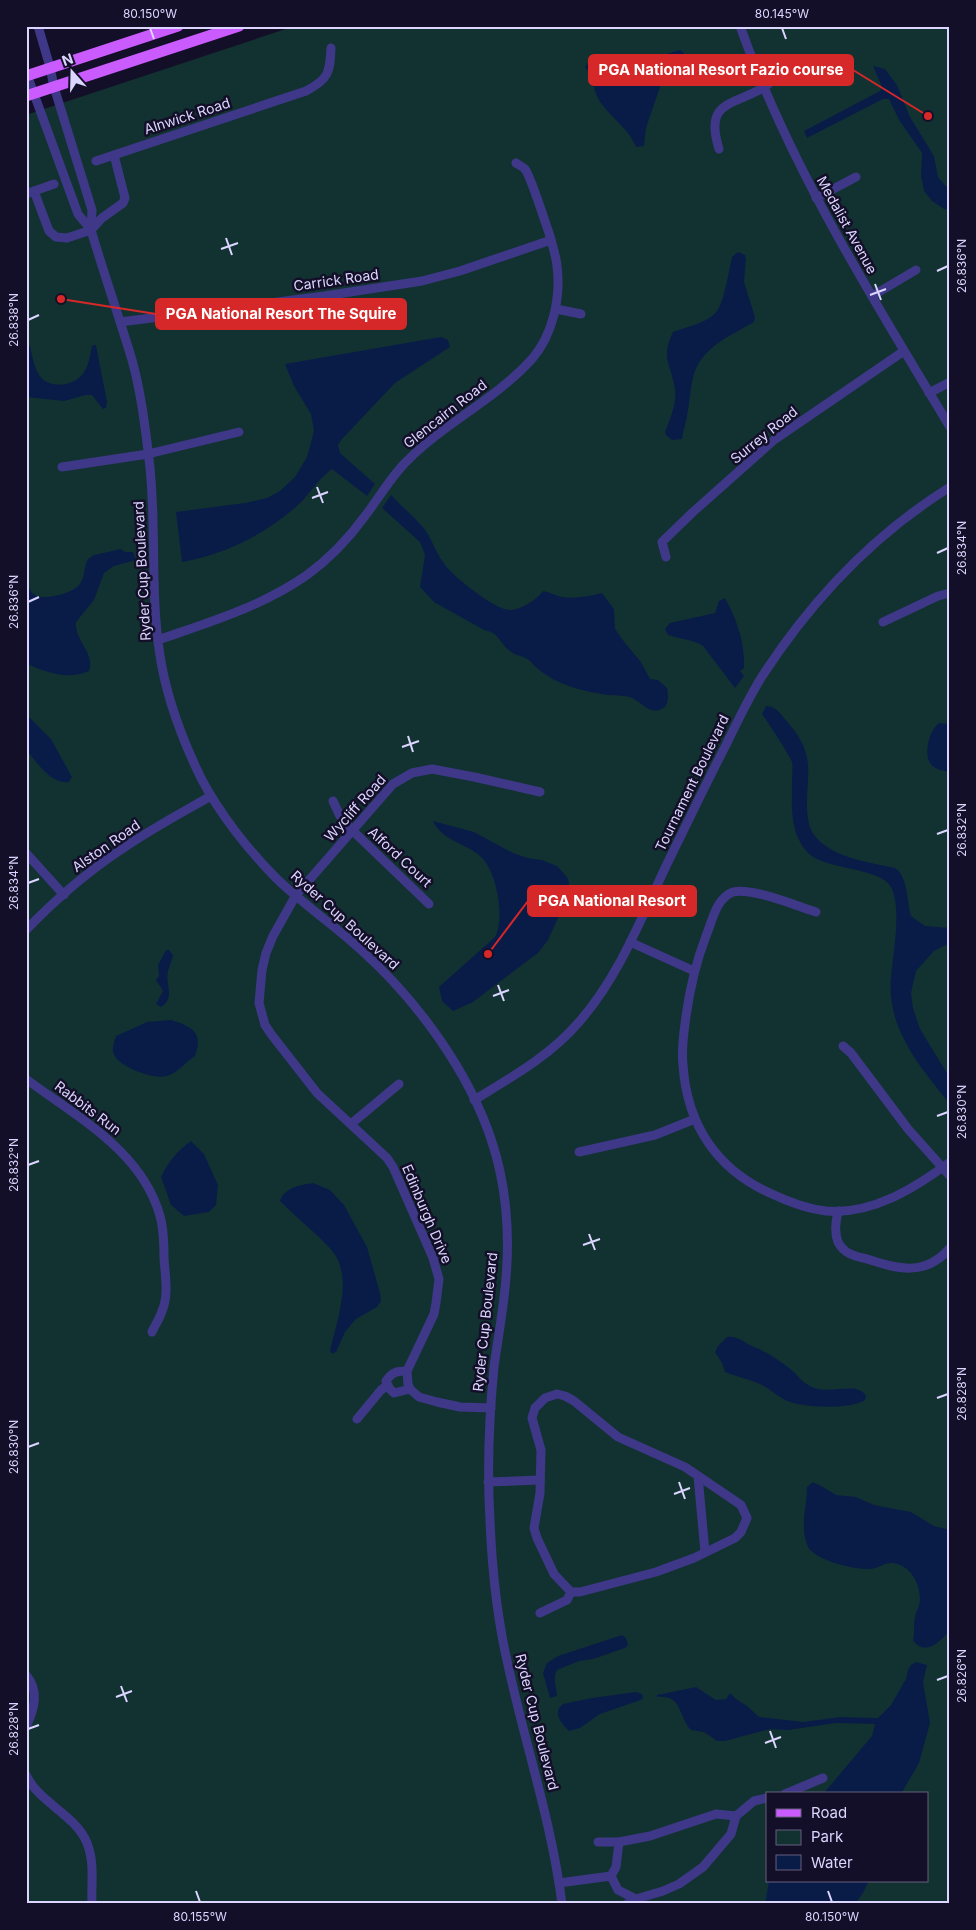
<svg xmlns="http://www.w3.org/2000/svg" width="976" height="1930" font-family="Inter,sans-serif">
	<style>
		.green { fill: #123232; fill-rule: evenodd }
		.water { fill: #091c47 }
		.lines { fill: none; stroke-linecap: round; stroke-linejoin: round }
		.minor { stroke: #3f3888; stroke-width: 9 }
		.major { stroke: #ca5cff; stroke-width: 11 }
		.ticks { fill: none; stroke: #dcd5ff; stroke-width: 2 }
		.labels { text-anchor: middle; stroke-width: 5; stroke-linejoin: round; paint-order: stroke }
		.street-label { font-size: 14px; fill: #dcd5ff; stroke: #140f28 }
		.leader { fill: none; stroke: #d62828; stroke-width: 2 }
		.callout-dot { fill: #d62828; stroke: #140f28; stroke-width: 2 }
		.callout { fill: #d62828; stroke: #d62828; stroke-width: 2 }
		.callout-label { font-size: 15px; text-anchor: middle; font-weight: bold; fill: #fff }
		.neatline { fill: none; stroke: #dcd5ff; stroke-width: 2 }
		.ticks-label { font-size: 12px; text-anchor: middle; fill: #dcd5ff }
	</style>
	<rect width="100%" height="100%" fill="#140f28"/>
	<path class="green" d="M295 26H950V1904H26V115ZM767 1794H927V1881H767Z"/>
	<g class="water">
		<path d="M680 50 684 53 685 58 661 84 646 128 644 146 636 147C629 128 609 117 599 100 593 90 593 76 585 67L595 55 650 59Z"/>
		<polygon points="873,66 885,69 897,85 910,117 934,156 938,177 950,191 950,209 944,209 932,201 924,191 921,176 922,153 899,120 889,99 883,99 807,138 804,131 880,91 882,87"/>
		<path d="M738 252 745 255 746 259 744 282 755 317 754 322C732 335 703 346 694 374 690 388 690 402 687 416 686 424 683 430 682 439L672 440 666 435 665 432C670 419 677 403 675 389 671 364 660 359 673 332 686 327 708 323 717 311 724 302 729 270 732 257Z"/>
		<path d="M441 337 448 340 450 347 395 383 342 439 338 445 340 453 375 484 367 496 332 469C317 480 311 493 298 505 266 534 225 554 182 562L176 512 245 503 267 498 280 491 295 477 307 457 314 431 311 414 294 386 285 364Z"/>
		<path d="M26 344 30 346C32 355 34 368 40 376 50 390 76 386 84 372 89 365 90 355 92 346L96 345 107 402 106 408 103 409 92 395H86L64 401 26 397Z"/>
		<path d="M391 495C402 507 416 518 426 531 433 542 437 555 445 565 454 577 496 611 511 610 522 609 536 600 543 591 550 592 556 596 562 597 575 599 590 596 602 593L614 609 615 629 625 643 641 662 650 679 658 680 667 688C669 696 669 708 659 710 648 713 641 702 632 698 626 695 616 696 609 695 585 692 557 685 538 669 533 665 530 659 523 657 518 655 515 655 510 651 499 643 500 633 484 630L434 602 420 587 425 555 420 542 382 508Z"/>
		<path d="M121 549 125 552H133L136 560 114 566 104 573 94 600 76 622C74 640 96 654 89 671 69 680 45 673 26 663V582C28 587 30 592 35 595 43 601 73 593 79 585 86 577 83 567 88 559L94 555Z"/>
		<path d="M725 598C737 620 745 642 744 668L740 671 744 676 735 688 703 646C693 639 679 639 668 635L665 629 670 623 715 613 719 601Z"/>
		<path d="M766 706C775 706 779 712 784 718 797 732 806 745 808 764 810 784 801 819 815 836 833 858 868 862 895 868 908 876 907 902 911 916L925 926 950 928V943L934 951 916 971 911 993 913 1008 920 1029 950 1078V1104C920 1067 886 1028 891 977 893 953 902 909 891 887 880 867 825 870 808 853 789 832 792 807 792 781 792 775 793 768 792 762 790 756 767 721 762 714Z"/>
		<path d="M26 714 51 739 72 777 69 782C51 785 37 762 26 750Z"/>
		<path d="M939 723 947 724 950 727V772C945 771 938 770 934 767 921 759 929 730 939 723Z"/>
		<path d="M433 821 474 832 513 853 528 858 542 860 557 866 567 877 569 882 568 896 548 940 538 953 473 1002 453 1011 442 1001 439 987 495 937C505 919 497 876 484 860 471 844 442 842 433 821Z"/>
		<path d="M166 950H169L173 955C172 961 169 966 168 972 165 985 176 998 161 1007L156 1004 163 991 156 980 159 976 158 965Z"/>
		<path d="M171 1020C192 1026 204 1033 195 1056 185 1062 178 1073 167 1076 154 1080 124 1068 116 1058 111 1051 113 1044 116 1036L147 1022Z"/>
		<path d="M191 1141 204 1154 218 1185 216 1205 209 1212 184 1216 171 1205 161 1177C168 1162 177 1151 191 1141Z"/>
		<path d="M313 1183 330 1190 344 1205 367 1247 380 1293 381 1301 377 1307 356 1319 345 1332 336 1352 332 1354 330 1350C337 1322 353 1277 333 1252 318 1234 296 1218 280 1201 285 1187 300 1185 313 1183Z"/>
		<path d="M727 1337C736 1335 744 1342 752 1346 767 1352 781 1361 794 1372 798 1376 801 1380 805 1383 825 1399 856 1379 866 1396L865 1400C850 1410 800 1408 785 1400 777 1396 770 1389 762 1385 750 1379 737 1377 725 1372L722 1363 715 1352 718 1346Z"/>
		<path d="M813 1482 823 1487 836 1495 856 1497 874 1505 911 1512 934 1526 950 1530V1629C942 1642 924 1657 913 1640 915 1632 913 1625 915 1617 916 1611 920 1606 920 1599 920 1583 910 1565 893 1563 885 1562 879 1568 871 1569 856 1570 816 1561 808 1547 799 1527 807 1507 807 1487Z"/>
		<path d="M622 1635 626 1638 628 1645 625 1648 593 1659 579 1661 557 1670C552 1679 557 1687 557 1696L550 1698 543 1673 547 1663 558 1656Z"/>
		<path d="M916 1662 927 1665 923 1682 930 1723 919 1763 901 1794H823L872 1736 875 1724 836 1723 788 1730 770 1729 725 1741H717L704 1732 691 1730C677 1715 683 1695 657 1697V1695L696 1687 716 1700 726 1699 730 1693 736 1699 747 1706 759 1717 803 1722 841 1717 878 1718 891 1705 906 1679 908 1670 911 1665Z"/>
		<path d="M636 1692 642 1694 643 1698 641 1700 600 1714 580 1728 569 1731C561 1724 552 1711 563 1704L592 1698Z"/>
		<polygon points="769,1881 869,1881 863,1893 855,1904 765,1904"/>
	</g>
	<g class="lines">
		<g class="minor">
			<path d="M38 26 50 67 54 87 92 210 91 230C104 274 119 317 132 360 141 392 145 426 149 459 157 522 150 586 159 649 165 694 181 737 201 778 219 813 249 851 277 879 303 904 334 925 360 949 416 999 469 1071 492 1142 506 1184 510 1233 506 1277 504 1307 498 1337 494 1367 489 1418 487 1470 490 1521 492 1569 497 1618 508 1665 525 1744 552 1823 562 1904"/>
			<path d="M740 26C791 169 872 297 950 427"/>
			<polyline points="26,72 78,214 91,230"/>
			<path d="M719 149C704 101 732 106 763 88 769 85 772 79 778 75 783 72 789 70 795 67"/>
			<path d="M96 161 306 91C329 79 330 72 331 48"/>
			<polyline points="34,191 49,231 56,237 67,238 91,230 102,218 123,203 125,198 114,155"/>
			<polyline points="26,194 54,184"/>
			<polyline points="816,198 856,177"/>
			<polyline points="872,296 916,270"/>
			<polyline points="556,309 581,314"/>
			<polyline points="120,322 324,296 422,281 460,271 551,240"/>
			<polyline points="929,393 950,382"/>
			<polyline points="62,467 148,454 239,432"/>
			<polyline points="666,557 662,542 693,512 774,440 904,351"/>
			<polyline points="883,622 938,596 950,593"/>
			<path d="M158 640C210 622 261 607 307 575 329 559 349 538 365 516 379 498 390 478 406 462 444 423 496 399 532 359 553 335 561 297 557 266 556 255 552 244 549 233 545 222 531 177 525 169 523 167 519 165 516 163"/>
			<polyline points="333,801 340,816 353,831 429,904"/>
			<polyline points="26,853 64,895"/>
			<path d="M816 912C797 906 751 887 733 892 716 898 712 922 706 936 696 962 690 988 686 1016 684 1032 681 1049 683 1065 687 1125 717 1170 772 1194 789 1202 808 1209 826 1211 872 1215 915 1188 950 1162"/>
			<path d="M26 930C55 900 87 872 122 849 151 829 181 813 211 796"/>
			<polyline points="630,942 694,971"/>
			<polyline points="843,1046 851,1053 908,1129 950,1176"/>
			<path d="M26 1079C77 1117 142 1151 160 1216 164 1230 164 1244 164 1258 165 1274 169 1296 162 1311 160 1318 155 1325 152 1332"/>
			<path d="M474 1100C512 1077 550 1056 579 1022 618 978 641 919 666 866 686 826 705 785 726 745 737 722 748 699 761 678 810 602 873 535 950 487"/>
			<polyline points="351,1124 399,1084"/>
			<polyline points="579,1152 655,1135 695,1119"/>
			<path d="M838 1211C836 1221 834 1232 838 1242 844 1254 855 1256 867 1259 898 1269 925 1277 950 1248"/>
			<path d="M407 1371C397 1371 392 1372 386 1381L389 1388 394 1393 410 1389"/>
			<polyline points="491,1408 460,1407 437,1402 419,1397 410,1389 408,1384 407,1371 434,1314 436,1303 439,1279 433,1258 393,1167 387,1158 317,1093 271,1034 265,1025 259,1003 262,970 266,953 273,936 296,895 393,784 412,773 432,769 474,777 540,792"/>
			<polyline points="357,1419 381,1390 388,1385"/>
			<polyline points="698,1476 705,1552"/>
			<polyline points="488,1482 540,1480"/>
			<polyline points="540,1613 567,1600 571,1592 580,1592 656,1572 694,1558 735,1538 741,1532 747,1518 741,1505 685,1467 618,1437 574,1401 565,1396 557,1394 545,1398 535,1408 532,1418 541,1450 540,1493 534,1528 537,1538 554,1574 571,1592"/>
			<path d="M26 1675C40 1691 34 1710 26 1727"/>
			<path d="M26 1775C39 1803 75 1814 87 1843 95 1863 91 1883 92 1904"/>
			<polyline points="785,1794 823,1778"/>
			<polyline points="598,1842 619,1842 650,1836 716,1814 736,1816 754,1801 767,1798"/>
			<polyline points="611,1876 616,1867 619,1842"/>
			<polyline points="611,1876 618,1890 636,1899"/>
			<polyline points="559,1883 611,1876"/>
			<polyline points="627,1904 636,1899 663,1891 679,1884 703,1867 731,1834 736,1816"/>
		</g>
		<g class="major">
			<polyline points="26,76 178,26"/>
			<polyline points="26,96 239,26"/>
		</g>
	</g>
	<path class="ticks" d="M150 28 154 39M782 28 786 39M226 238 232 255M221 249 238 243M937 271 948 266M875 284 881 300M870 295 886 289M28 320 39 315M317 487 323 503M312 498 328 492M937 553 948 548M28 602 39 597M408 736 413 752M402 747 419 741M937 834 948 830M28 883 39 879M498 985 504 1001M493 996 509 990M937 1116 948 1112M28 1165 39 1161M589 1234 595 1250M583 1245 600 1239M937 1398 948 1394M28 1447 39 1443M679 1482 685 1499M674 1494 690 1488M937 1680 948 1676M121 1686 127 1702M116 1697 132 1691M28 1729 39 1725M770 1731 776 1748M765 1743 781 1737M196 1891 200 1902M828 1891 832 1902"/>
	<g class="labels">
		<g class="street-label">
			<text transform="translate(187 116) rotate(-18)" y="5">Alnwick Road</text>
			<text transform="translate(847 225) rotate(61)" y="5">Medalist Avenue</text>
			<text transform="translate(336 280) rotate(-8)" y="5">Carrick Road</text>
			<text transform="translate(445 414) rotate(-38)" y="5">Glencairn Road</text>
			<text transform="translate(764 435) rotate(-39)" y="5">Surrey Road</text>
			<text transform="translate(142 571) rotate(-93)" y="5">Ryder Cup Boulevard</text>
			<text transform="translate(692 783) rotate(-64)" y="5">Tournament Boulevard</text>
			<text transform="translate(355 808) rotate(-48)" y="5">Wycliff Road</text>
			<text transform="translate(106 846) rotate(-35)" y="5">Alston Road</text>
			<text transform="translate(400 857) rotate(43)" y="5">Alford Court</text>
			<text transform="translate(345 920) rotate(42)" y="5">Ryder Cup Boulevard</text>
			<text transform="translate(88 1108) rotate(37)" y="5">Rabbits Run</text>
			<text transform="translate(427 1214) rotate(67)" y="5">Edinburgh Drive</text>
			<text transform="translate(485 1322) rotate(-84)" y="5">Ryder Cup Boulevard</text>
			<text transform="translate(537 1722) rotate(76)" y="5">Ryder Cup Boulevard</text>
		</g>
	</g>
	<path class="leader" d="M928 116L853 70M61 299L156 314M488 954L528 901"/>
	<g class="callout-dot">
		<circle cx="928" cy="116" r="5"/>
		<circle cx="61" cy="299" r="5"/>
		<circle cx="488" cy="954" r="5"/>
	</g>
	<g class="callout">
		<rect x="589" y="55" width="264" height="30" rx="5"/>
		<rect x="156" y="299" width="250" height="30" rx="5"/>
		<rect x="528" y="886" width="168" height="30" rx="5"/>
	</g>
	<g class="callout-label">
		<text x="721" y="75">PGA National Resort Fazio course</text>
		<text x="281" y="319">PGA National Resort The Squire</text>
		<text x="612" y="906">PGA National Resort</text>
	</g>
	<rect width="976" height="1930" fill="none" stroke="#140f28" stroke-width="55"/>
	<rect x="766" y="1792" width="162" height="90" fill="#140f28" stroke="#645e7e"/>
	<rect x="776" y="1809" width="25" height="8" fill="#ca5cff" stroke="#645e7e"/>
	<text x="811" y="1818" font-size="15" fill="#dcd5ff">Road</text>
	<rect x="776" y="1830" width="25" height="15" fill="#123232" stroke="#645e7e"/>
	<text x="811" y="1842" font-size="15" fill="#dcd5ff">Park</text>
	<rect x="776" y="1855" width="25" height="15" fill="#091c47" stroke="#645e7e"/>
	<text x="811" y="1868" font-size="15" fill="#dcd5ff">Water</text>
	<g transform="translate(72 72) rotate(340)" stroke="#140f28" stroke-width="4" paint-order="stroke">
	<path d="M0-4L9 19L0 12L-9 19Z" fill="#dcd5ff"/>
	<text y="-8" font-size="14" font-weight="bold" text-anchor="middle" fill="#dcd5ff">N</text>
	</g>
	<rect x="28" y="28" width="920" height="1874" class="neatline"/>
	<g class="ticks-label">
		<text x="150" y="18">80.150°W</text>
		<text x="782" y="18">80.145°W</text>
		<text transform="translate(962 266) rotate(-90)" y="4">26.836°N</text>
		<text transform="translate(14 320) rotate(-90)" y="4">26.838°N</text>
		<text transform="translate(962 548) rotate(-90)" y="4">26.834°N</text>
		<text transform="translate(14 602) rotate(-90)" y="4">26.836°N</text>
		<text transform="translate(962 830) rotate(-90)" y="4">26.832°N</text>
		<text transform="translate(14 883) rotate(-90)" y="4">26.834°N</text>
		<text transform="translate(962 1112) rotate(-90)" y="4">26.830°N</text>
		<text transform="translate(14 1165) rotate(-90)" y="4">26.832°N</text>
		<text transform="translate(962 1394) rotate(-90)" y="4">26.828°N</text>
		<text transform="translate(14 1447) rotate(-90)" y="4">26.830°N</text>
		<text transform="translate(962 1676) rotate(-90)" y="4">26.826°N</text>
		<text transform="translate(14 1729) rotate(-90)" y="4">26.828°N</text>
		<text x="200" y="1921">80.155°W</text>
		<text x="832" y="1921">80.150°W</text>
	</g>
</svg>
